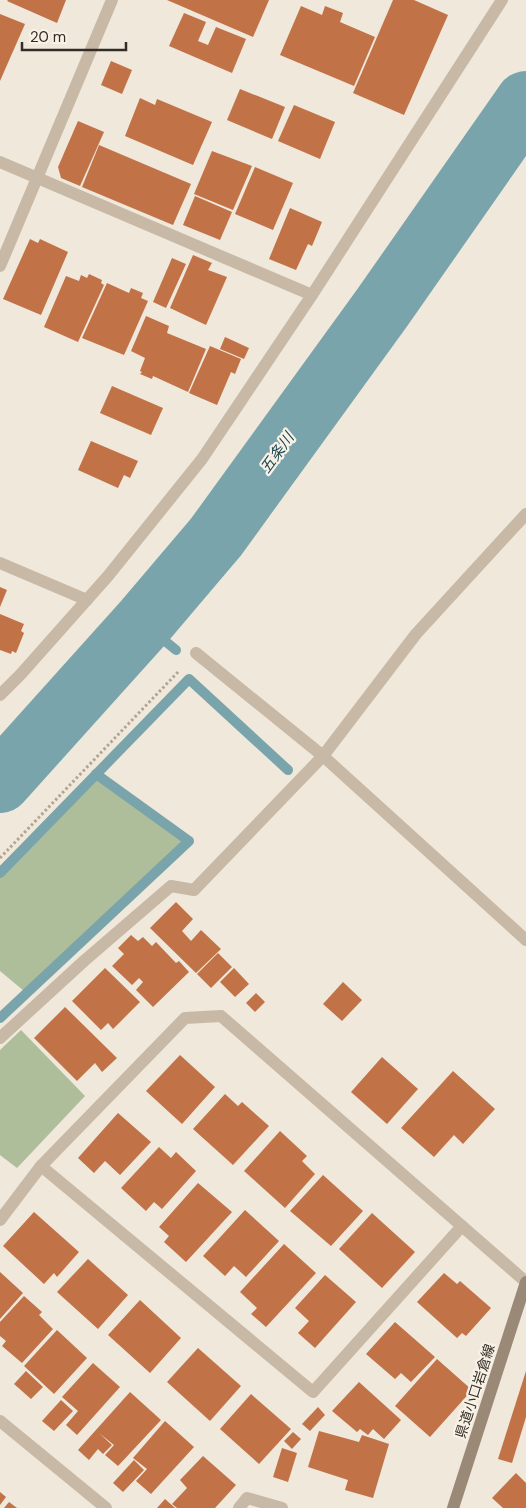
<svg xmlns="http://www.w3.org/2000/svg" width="526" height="1508" font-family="'DM Sans','Noto Sans JP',sans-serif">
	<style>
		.green { fill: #aebe9b }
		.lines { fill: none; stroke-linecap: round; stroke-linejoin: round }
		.stream { stroke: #7aa4ac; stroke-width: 10 }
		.river { stroke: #7aa4ac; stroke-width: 62 }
		.building { fill: #c17247 }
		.path { stroke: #b3a391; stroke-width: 3; stroke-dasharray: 2.5 2.5; stroke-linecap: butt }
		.minor { stroke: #c8b9a6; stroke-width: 12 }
		.secondary { stroke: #9b8978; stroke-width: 12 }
		.labels { text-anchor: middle; stroke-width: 4.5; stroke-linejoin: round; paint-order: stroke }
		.street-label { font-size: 14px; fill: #342d27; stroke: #f8f2e6 }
		.water-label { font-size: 15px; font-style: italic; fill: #1e4a54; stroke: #f8f2e6 }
	</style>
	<rect width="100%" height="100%" fill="#f0e8da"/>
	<g class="green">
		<polygon points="96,779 184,842 24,991 0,971 0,877"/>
		<polygon points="21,1030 85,1096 17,1168 0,1155 0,1050"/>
	</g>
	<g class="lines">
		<g class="stream">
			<polyline points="143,623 176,650"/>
			<polyline points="0,873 189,679 288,770"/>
			<polyline points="0,1018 189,841 96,774"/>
		</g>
		<polyline class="river" points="0,782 143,623 216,537 382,308 526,102"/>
	</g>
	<g class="building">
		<polygon points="8,0 66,0 57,23 7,1"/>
		<polygon points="167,0 269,0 253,37"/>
		<polygon points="393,0 414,0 448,15 404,115 353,93"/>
		<polygon points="301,6 322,15 325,6 343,13 340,22 375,37 354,86 280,55"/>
		<polygon points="184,13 206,22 198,41 208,45 216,27 246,39 232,73 169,46"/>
		<polygon points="0,14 25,24 0,81"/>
		<polygon points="111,61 132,70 122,94 101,85"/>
		<polygon points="240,89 285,107 272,139 227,120"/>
		<polygon points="140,98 155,105 157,99 212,122 193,165 125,136"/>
		<polygon points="294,105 335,122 320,159 278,141"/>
		<polygon points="78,121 104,132 80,186 61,178 58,167"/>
		<polygon points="99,145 191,184 173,225 82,187"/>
		<polygon points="212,151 252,166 233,210 194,194"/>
		<polygon points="255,167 293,183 273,230 235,214"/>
		<polygon points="195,196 232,212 220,240 183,225"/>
		<polygon points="290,208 322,222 312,246 308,244 296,270 269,259"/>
		<polygon points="30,239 38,243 40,239 68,252 41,315 3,299"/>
		<polygon points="193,255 212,263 208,270 227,277 206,325 170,308"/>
		<polygon points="172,258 186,264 166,308 153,302"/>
		<polygon points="89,274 102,280 101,283 104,285 78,342 44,327 66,276 79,281 81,275 87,278"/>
		<polygon points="107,283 129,293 131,288 143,293 141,298 148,301 124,355 82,338"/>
		<polygon points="146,316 169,326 167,333 206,349 188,392 153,376 152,379 140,374 142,372 140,371 145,358 131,351"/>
		<polygon points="225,337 249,348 244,359 220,349"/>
		<polygon points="210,346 241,359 235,374 231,372 217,405 189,393"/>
		<polygon points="112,386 163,408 151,435 100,413"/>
		<polygon points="91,441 138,461 130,478 124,475 118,488 78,470"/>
		<polygon points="0,587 7,590 0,607"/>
		<polygon points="0,614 24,624 21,631 24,633 16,653 12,651 11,654 0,650"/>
		<polygon points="176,902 193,919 182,931 191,941 201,930 221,949 196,973 150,928"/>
		<polygon points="131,935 138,941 143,937 152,946 156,942 176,963 179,961 189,972 153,1007 136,990 143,982 139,978 132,985 112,966 124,954 118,948"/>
		<polygon points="218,953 232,967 211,988 197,974"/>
		<polygon points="105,968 140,1002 113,1029 108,1023 101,1030 72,1001"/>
		<polygon points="234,968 249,984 235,997 220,982"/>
		<polygon points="343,982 362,1000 342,1021 323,1004"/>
		<polygon points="256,993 265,1002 255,1012 246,1003"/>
		<polygon points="65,1007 117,1058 102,1072 95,1063 77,1081 34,1038"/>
		<polygon points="180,1055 215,1087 182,1124 146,1091"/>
		<polygon points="382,1057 418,1089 387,1124 351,1092"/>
		<polygon points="453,1071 495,1109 463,1144 454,1135 434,1157 401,1128"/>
		<polygon points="225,1094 238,1106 242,1102 269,1126 233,1165 193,1129"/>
		<polygon points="118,1113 151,1142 120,1175 105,1161 94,1173 78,1158"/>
		<polygon points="280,1131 307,1156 302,1161 315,1174 285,1208 244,1171"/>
		<polygon points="159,1147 171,1158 176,1152 196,1171 162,1209 154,1202 146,1211 121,1188"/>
		<polygon points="323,1175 363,1211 331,1246 290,1211"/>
		<polygon points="198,1183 232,1212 186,1262 164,1242 169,1236 159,1227"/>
		<polygon points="245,1210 279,1241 246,1277 234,1266 225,1276 203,1256"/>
		<polygon points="34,1212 79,1252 57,1277 54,1273 44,1284 3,1246"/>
		<polygon points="372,1213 415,1252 382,1288 339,1249"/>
		<polygon points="284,1244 316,1273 266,1327 251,1314 257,1308 240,1292"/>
		<polygon points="88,1259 128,1295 98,1329 57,1292"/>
		<polygon points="0,1272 23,1293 0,1319"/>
		<polygon points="444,1273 457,1284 460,1281 491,1308 466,1336 462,1333 457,1338 417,1302"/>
		<polygon points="325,1275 356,1302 315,1348 298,1333 309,1321 295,1308"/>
		<polygon points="24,1296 42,1312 39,1315 53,1329 22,1363 2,1346 6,1341 0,1336 0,1322"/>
		<polygon points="140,1300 181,1338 150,1373 108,1335"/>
		<polygon points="395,1322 435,1357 411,1382 401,1373 395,1379 366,1354"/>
		<polygon points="57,1330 87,1358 54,1394 24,1366"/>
		<polygon points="198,1348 241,1386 210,1421 167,1382"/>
		<polygon points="437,1359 472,1390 430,1437 395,1406"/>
		<polygon points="93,1363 120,1387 77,1435 66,1425 78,1411 62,1397"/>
		<polygon points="26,1371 43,1387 31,1399 14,1384"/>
		<polygon points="526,1371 526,1417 512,1463 498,1459"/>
		<polygon points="359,1382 401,1420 384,1439 373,1429 368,1435 360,1429 357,1432 332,1411"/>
		<polygon points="130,1392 161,1420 118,1466 105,1455 114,1445 99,1433 112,1445 103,1454 98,1449 89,1460 78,1450"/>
		<polygon points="251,1394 291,1429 259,1464 220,1429"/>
		<polygon points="61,1400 73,1411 54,1431 42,1421"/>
		<polygon points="318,1407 325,1415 310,1431 302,1424"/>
		<polygon points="165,1421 194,1447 151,1494 136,1481 147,1469 133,1458"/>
		<polygon points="319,1431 359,1442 362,1435 389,1444 373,1498 345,1490 348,1480 308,1467"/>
		<polygon points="293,1432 301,1439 292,1449 284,1441"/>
		<polygon points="282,1448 297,1453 288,1482 273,1477"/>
		<polygon points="203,1456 236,1485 215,1508 177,1508 172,1504 187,1488 180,1480"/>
		<polygon points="134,1460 144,1470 123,1492 113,1483"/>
		<polygon points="516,1473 526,1483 526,1508 503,1508 492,1498"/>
		<polygon points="0,1492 6,1497 0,1505"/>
		<polygon points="165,1499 175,1508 157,1508"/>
		<polygon points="9,1502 17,1508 4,1508"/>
	</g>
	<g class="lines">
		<polyline class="path" points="0,858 179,671"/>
		<g class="minor">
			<polyline points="0,162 312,295"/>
			<polyline points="0,266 112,0"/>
			<polyline points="0,563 87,600"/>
			<polyline points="196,653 323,756 526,940"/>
			<polyline points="0,695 21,674 108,576 202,459 312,295 502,0"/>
			<polyline points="0,1038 84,961 171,886 194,890 323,756 416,634 526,514"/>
			<polyline points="41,1166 313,1392 462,1226"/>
			<polyline points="0,1220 41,1166 185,1018 221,1016 526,1282"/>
			<polyline points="0,1421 106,1508"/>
			<polyline points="239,1508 247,1498 282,1508"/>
		</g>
		<polyline class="secondary" points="453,1508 526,1282"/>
	</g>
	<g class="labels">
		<g class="street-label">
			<text transform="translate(475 1391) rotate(-72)" y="5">県道小口岩倉線</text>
		</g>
		<g class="water-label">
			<text transform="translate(277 453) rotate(-54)" y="5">五条川</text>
		</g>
	</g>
	<path d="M22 42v8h104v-8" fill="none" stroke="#342d27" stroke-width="2.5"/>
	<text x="30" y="42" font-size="15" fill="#342d27" stroke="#f8f2e6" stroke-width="4" paint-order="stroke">20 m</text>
</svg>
